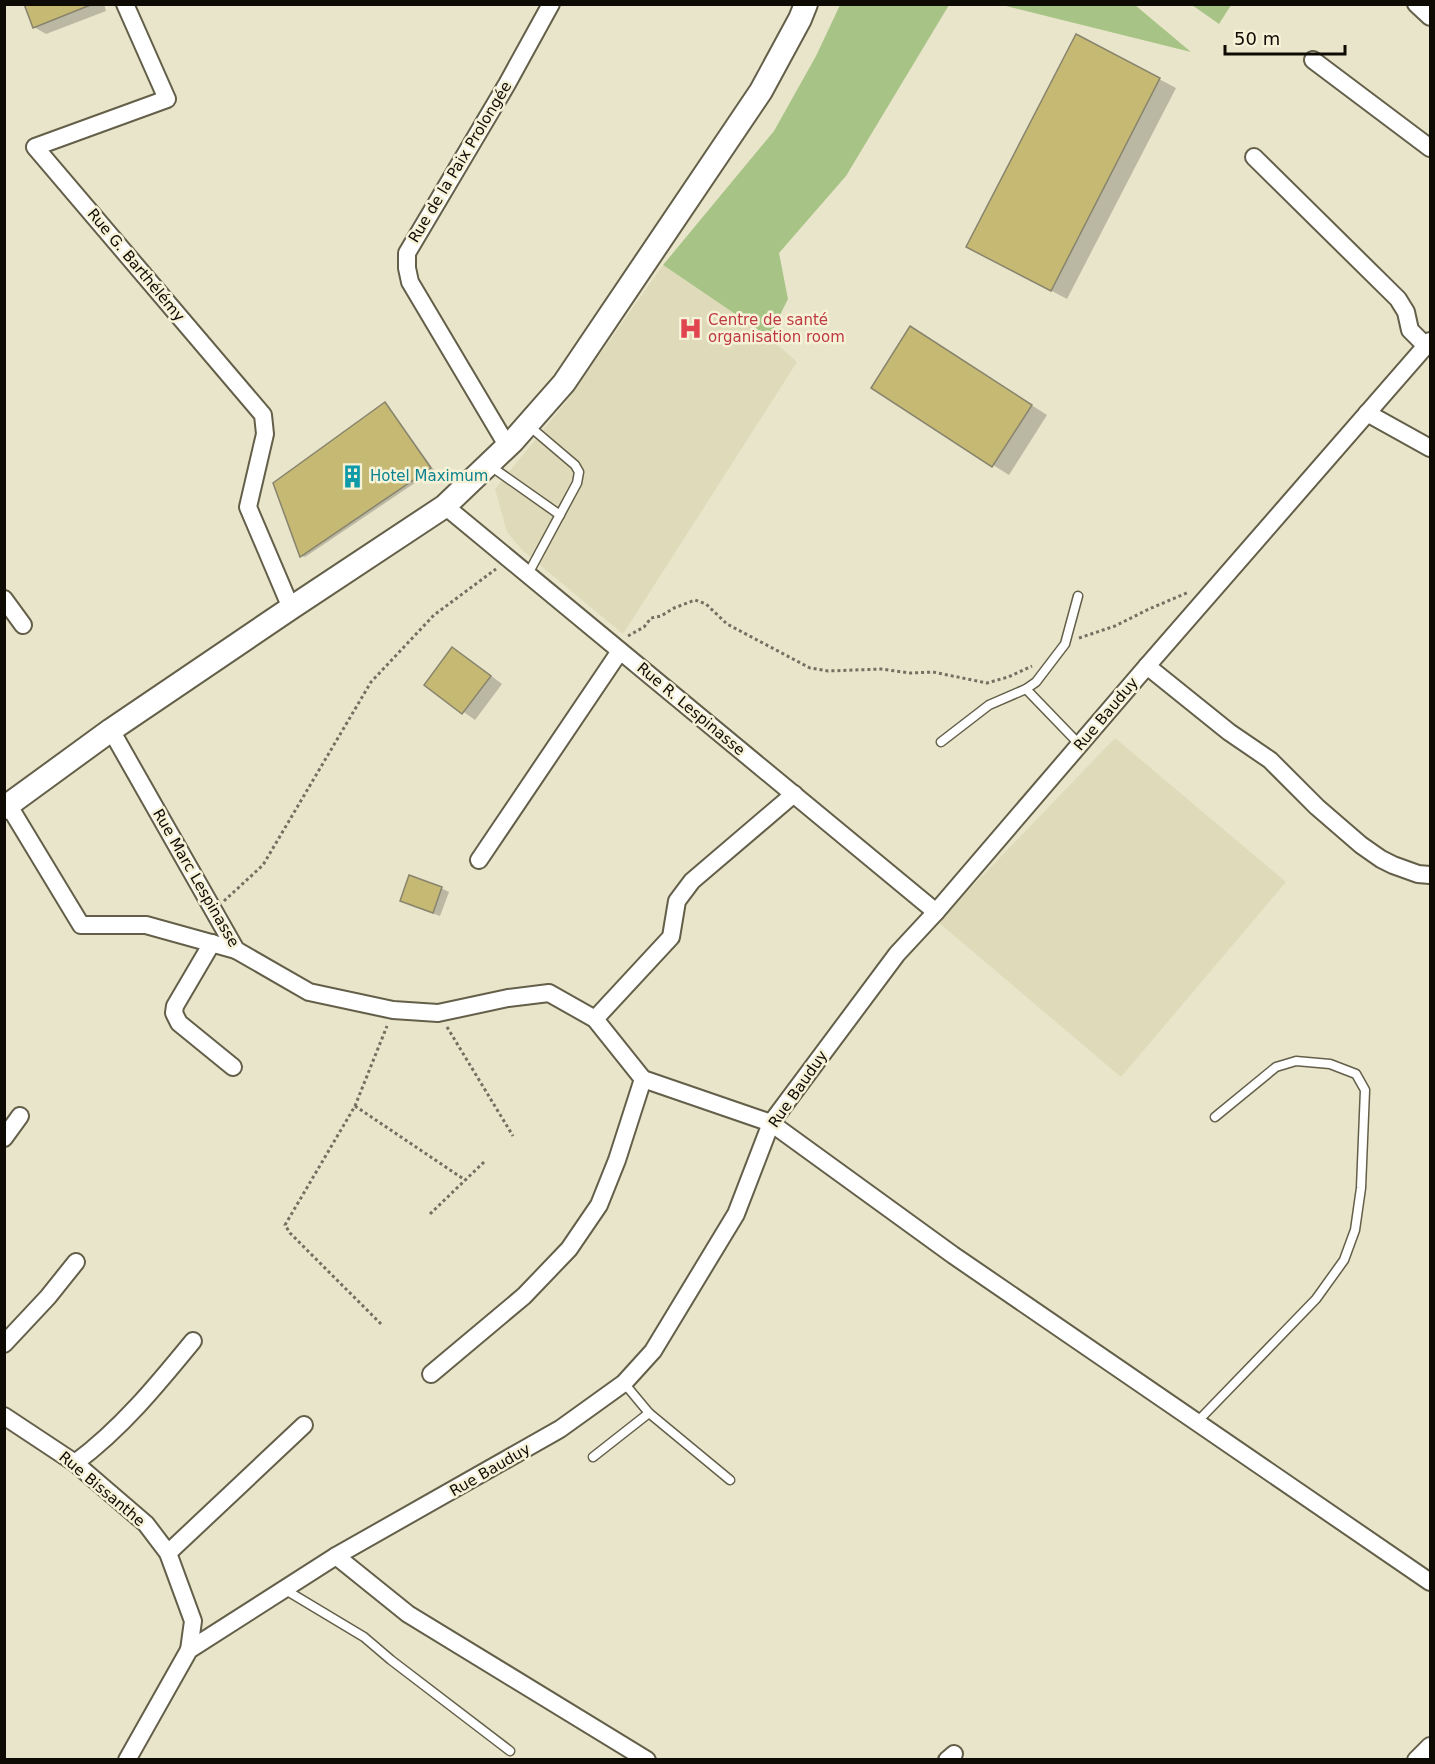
<svg xmlns="http://www.w3.org/2000/svg" width="1435" height="1764" font-family="'DejaVu Sans',sans-serif">
	<style>
		.built { fill: #dfdab9 }
		.green { fill: #a7c486 }
		.shadow { fill: #0003 }
		.building { fill: #c5b973; stroke: #88846d; stroke-width: 1.5 }
		.lines { fill: none; stroke-linecap: round; stroke-linejoin: round }
		.lane-casing { stroke: #635f49; stroke-width: 11 }
		.street-casing { stroke: #635f49; stroke-width: 20 }
		.secondary-casing { stroke: #635f49; stroke-width: 26 }
		.path { stroke: #737061; stroke-width: 3; stroke-dasharray: 3 3; stroke-linecap: butt }
		.lane { stroke: #fff; stroke-width: 8 }
		.street { stroke: #fff; stroke-width: 16 }
		.secondary { stroke: #fff; stroke-width: 22 }
		.labels { text-anchor: middle; stroke-width: 5; stroke-linejoin: round; paint-order: stroke }
		.street-label { font-size: 15px; fill: #0d0b04; stroke: #f6f2d8 }
		.health-label { font-size: 15px; fill: #be3a42; stroke: #f6f2d8; text-anchor: start }
		.culture-label { font-size: 15px; fill: #0d838f; stroke: #f6f2d8; text-anchor: start }
	</style>
	<rect width="100%" height="100%" fill="#e9e5cb"/>
	<g class="built">
		<polygon points="663,265 769,337 797,362 623,634 522,550 507,532 495,489 566,402"/>
		<polygon points="1115,738 1286,882 1121,1077 938,922"/>
	</g>
	<g class="green">
		<polygon points="840,5 949,5 846,176 779,253 788,299 769,337 663,265 774,131 816,56"/>
		<polygon points="1002,5 1135,5 1191,52"/>
		<polygon points="1192,5 1231,5 1219,24"/>
	</g>
	<g class="shadow">
		<polygon points="26,4 104,4 106,11 46,34 34,27"/>
		<polygon points="1159,79 1176,88 1067,299 984,255"/>
		<polygon points="911,328 1047,415 1009,475 993,465"/>
		<polygon points="385,404 388,406 434,470 305,557 301,556"/>
		<polygon points="453,649 465,656 502,684 475,720 426,685"/>
		<polygon points="441,888 449,892 440,916 409,905 402,900"/>
	</g>
	<g class="building">
		<polygon points="24,4 93,4 33,28"/>
		<polygon points="1076,34 1160,78 1051,291 966,247"/>
		<polygon points="910,326 1032,405 992,467 871,388"/>
		<polygon points="385,402 431,468 300,557 273,483"/>
		<polygon points="452,647 491,676 462,714 424,685"/>
		<polygon points="409,875 442,887 433,913 400,901"/>
	</g>
	<g class="lines">
		<defs>
			<g id="lane">
				<polyline points="489,465 560,515"/>
				<polyline points="528,574 577,483 579,472 575,465 528,425"/>
				<polyline points="1026,689 1080,745"/>
				<polyline points="941,742 989,705 1026,689 1036,682 1065,644 1078,596"/>
				<polyline points="624,1383 649,1413 730,1480"/>
				<polyline points="1197,1422 1316,1299 1344,1260 1355,1230 1361,1188 1365,1090 1356,1074 1330,1064 1296,1061 1276,1067 1215,1117"/>
				<polyline points="593,1457 649,1413"/>
				<polyline points="284,1589 364,1637 391,1660 510,1751"/>
			</g>
			<g id="street">
				<polyline points="125,4 167,99 35,147 263,415 265,434 248,507 291,608"/>
				<polyline points="1416,4 1430,17"/>
				<polyline points="1313,60 1430,148"/>
				<polyline points="1254,157 1398,299 1406,312 1410,330 1426,346"/>
				<polyline points="1367,413 1430,448"/>
				<polyline points="508,447 410,282 407,268 407,253 507,84 551,4"/>
				<polyline points="445,506 936,912"/>
				<polyline points="4,599 23,625"/>
				<polyline points="1147,666 1229,732 1270,760 1317,807 1361,845 1381,859 1393,865 1418,874 1430,875"/>
				<polyline points="111,730 236,950 309,992 393,1010 438,1013 508,998 549,993 595,1019 643,1079 771,1123 953,1255 1430,1582"/>
				<polyline points="9,806 81,925 146,925 236,950"/>
				<polyline points="479,860 620,651"/>
				<polyline points="212,943 175,1006 174,1013 179,1023 233,1067"/>
				<polyline points="595,1019 671,937 677,901 692,881 794,794"/>
				<polyline points="4,1138 20,1116"/>
				<polyline points="4,1344 48,1297 76,1262"/>
				<polyline points="431,1374 524,1296 569,1249 599,1205 617,1160 643,1079"/>
				<polyline points="4,1416 75,1463 146,1524 168,1553 193,1621 189,1650"/>
				<path d="M75 1463C121 1429 157 1385 193 1341"/>
				<polyline points="168,1553 304,1425"/>
				<polyline points="336,1556 408,1614 647,1760"/>
				<polyline points="127,1760 189,1650 336,1556 560,1429 624,1383 653,1351 736,1214 771,1123 897,954 936,912 1147,666 1430,341"/>
				<polyline points="947,1760 954,1754"/>
				<polyline points="1416,1760 1430,1746"/>
			</g>
			<polyline id="secondary" points="4,808 111,730 291,608 445,506 513,441 564,383 761,91 800,19 806,4"/>
		</defs>
		<use href="#lane" class="lane-casing"/>
		<use href="#street" class="street-casing"/>
		<use href="#secondary" class="secondary-casing"/>
		<g class="path">
			<polyline points="628,636 644,627 651,618 661,616 674,608 695,600 706,604 727,624 810,668 828,671 881,669 910,673 933,672 987,683 1008,677 1032,666"/>
			<polyline points="1079,638 1115,626 1149,609 1189,592"/>
			<polyline points="224,901 263,865 371,682 434,615 496,569"/>
			<polyline points="447,1027 513,1136"/>
			<polyline points="355,1106 465,1180"/>
			<polyline points="430,1214 484,1162"/>
			<polyline points="381,1324 290,1233 285,1225 355,1106 387,1026"/>
		</g>
		<use href="#lane" class="lane"/>
		<use href="#street" class="street"/>
		<use href="#secondary" class="secondary"/>
	</g>
	<defs>
		<symbol id="hospital-bare" viewBox="-9 -9 18 18"><path d="M-5-5h3v3.5h4V-5h3V5h-3V1.5h-4V5h-3Z" fill="#e0444e" stroke="#f6f2d8" stroke-width="2.5" paint-order="stroke"/></symbol>
		<symbol id="building-bare" viewBox="-9 -9 18 18"><path d="M-4-6H4V6H1V3H-1V6H-4ZM-2.5-4.3h1.7v1.8h-1.7ZM.8-4.3h1.7v1.8H.8ZM-2.5-1h1.7V.8h-1.7ZM.8-1h1.7V.8H.8Z" fill="#0f9aa8" stroke="#f6f2d8" stroke-width="2.5" paint-order="stroke"/></symbol>
	</defs>
	<g fill-rule="evenodd">
		<use href="#hospital-bare" x="674" y="312" width="33" height="33"/>
		<use href="#building-bare" x="336" y="460" width="33" height="33"/>
	</g>
	<g class="labels">
		<g class="street-label">
			<text transform="translate(460 162) rotate(-59)" y="5">Rue de la Paix Prolongée</text>
			<text transform="translate(136 265) rotate(50)" y="5">Rue G. Barthélémy</text>
			<text transform="translate(691 709) rotate(40)" y="5">Rue R. Lespinasse</text>
			<text transform="translate(1106 714) rotate(-50)" y="5">Rue Bauduy</text>
			<text transform="translate(196 878) rotate(60)" y="5">Rue Marc Lespinasse</text>
			<text transform="translate(798 1089) rotate(-55)" y="5">Rue Bauduy</text>
			<text transform="translate(490 1470) rotate(-30)" y="5">Rue Bauduy</text>
			<text transform="translate(102 1489) rotate(40)" y="5">Rue Bissanthe</text>
		</g>
		<g class="health-label">
			<text x="708" y="325">Centre de santé<tspan x="708" dy="17">organisation room</tspan></text>
		</g>
		<g class="culture-label">
			<text x="370" y="481">Hotel Maximum</text>
		</g>
	</g>
	<rect width="1435" height="1764" fill="none" stroke="#0d0b04" stroke-width="12"/>
	<path d="M1225 45v9h120v-9" fill="none" stroke="#0d0b04" stroke-width="3"/>
	<text x="1234" y="45" font-size="18" fill="#0d0b04" stroke="#f6f2d8" stroke-width="4.5" paint-order="stroke">50 m</text>
</svg>
